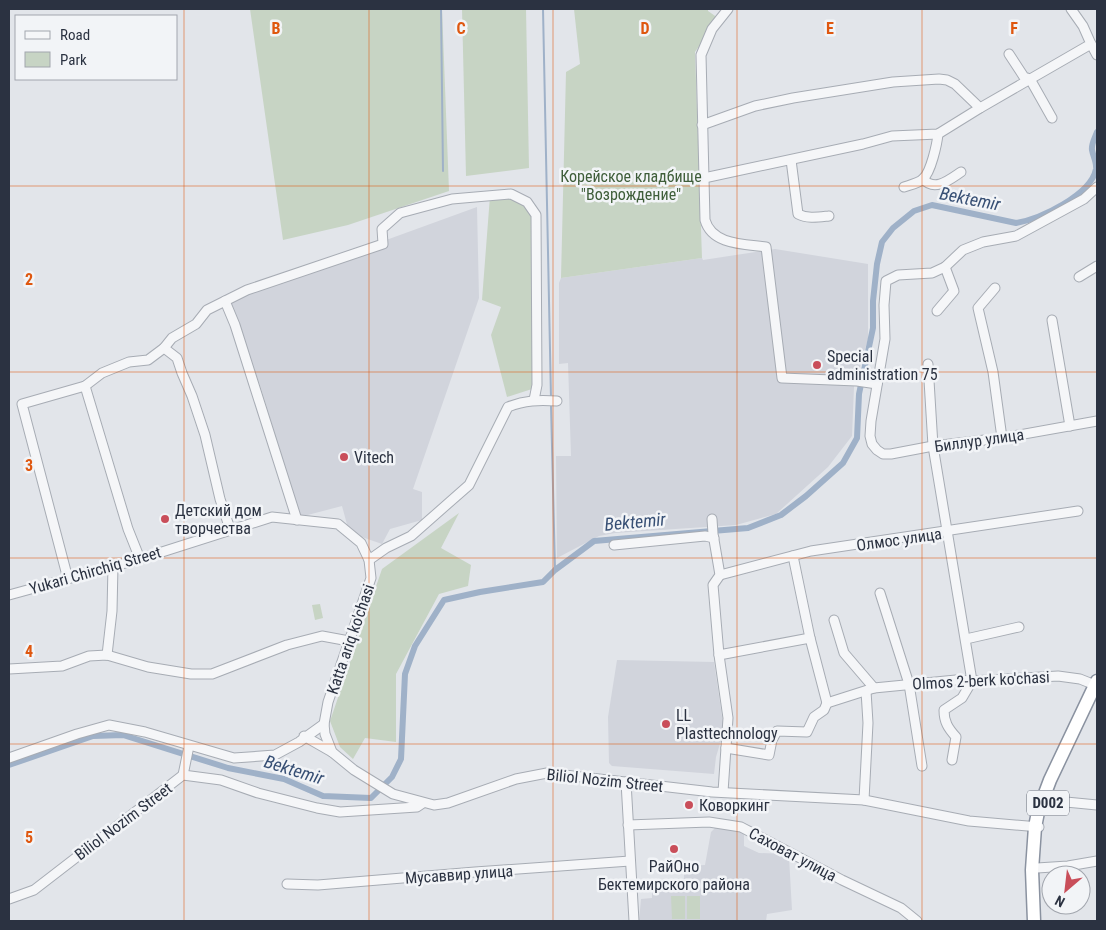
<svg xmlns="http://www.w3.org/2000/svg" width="1106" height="930" font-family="'Roboto Condensed',sans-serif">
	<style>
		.built { fill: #d1d4dc }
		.green { fill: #c7d4c4 }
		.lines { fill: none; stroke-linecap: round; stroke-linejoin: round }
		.stream { stroke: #9fb1c8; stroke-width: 2 }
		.canal { stroke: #9fb1c8; stroke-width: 6 }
		.minor-casing { stroke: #a7acb4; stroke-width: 11 }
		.highway-casing { stroke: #8a92a0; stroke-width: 15 }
		.minor { stroke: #f5f6f8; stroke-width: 9 }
		.highway { stroke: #fff; stroke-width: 12 }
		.grid { fill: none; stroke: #df570f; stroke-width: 1; stroke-opacity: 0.55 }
		.poi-dot { fill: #c94e5a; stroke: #f2f4f7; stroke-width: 2 }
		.labels { text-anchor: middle; stroke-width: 5; stroke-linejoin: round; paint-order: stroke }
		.shield { fill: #f2f4f7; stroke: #676c78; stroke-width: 1 }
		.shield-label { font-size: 15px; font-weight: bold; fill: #2b3241 }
		.park-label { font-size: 16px; fill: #3e5d39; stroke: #f2f4f7 }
		.poi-label { font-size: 16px; fill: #2b3241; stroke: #f2f4f7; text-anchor: start }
		.street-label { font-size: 16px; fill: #2b3241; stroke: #f2f4f7 }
		.water-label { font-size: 18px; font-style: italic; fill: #374f74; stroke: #f2f4f7 }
		.grid-label { font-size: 16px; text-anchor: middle; font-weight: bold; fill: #df570f; stroke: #f2f4f7; stroke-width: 5; stroke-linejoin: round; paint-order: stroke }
	</style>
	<rect width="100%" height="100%" fill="#e2e5ea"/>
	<g class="built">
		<polygon points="477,207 479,298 413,489 422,492 422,520 390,529 382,544 359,536 348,528 342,506 300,517 261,388 229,298 258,282 376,241 389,239"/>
		<polygon points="775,249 868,264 868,339 854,387 852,436 828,467 776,514 736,525 615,533 599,536 557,558 556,456 571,456 568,363 559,364 559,283 561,278 702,258 703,260"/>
		<polygon points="617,660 714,662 724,730 716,757 714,774 612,766 609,763 608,717"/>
		<polygon points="716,827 744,831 744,846 759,853 784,854 789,857 792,910 767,914 766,921 639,921 641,899 652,898 652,885 684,885 684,866 705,865 711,832"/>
	</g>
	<g class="green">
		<polygon points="250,9 442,9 449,191 348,225 283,240"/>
		<polygon points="462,9 526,9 529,168 466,176"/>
		<polygon points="574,9 708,9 708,11 718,18 695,52 702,258 561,278 566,72 580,64"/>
		<polygon points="490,196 514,198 533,214 532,389 507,397 491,335 501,307 482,300"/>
		<polygon points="459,513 441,548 471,565 468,586 439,594 396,674 396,742 365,738 353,759 340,747 330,721 382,569"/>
		<polygon points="320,604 323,618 315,620 312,605"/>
		<polygon points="671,896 685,896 685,919 672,919"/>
		<rect x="687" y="896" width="13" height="23"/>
	</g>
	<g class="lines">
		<g class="stream">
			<polyline points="441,9 443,171"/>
			<polyline points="543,9 551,398"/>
			<polyline points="551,405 555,570"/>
		</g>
		<path class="canal" d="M9 765 93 736 123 735 228 768 284 779 323 796 371 798 392 777 401 759 405 674 415 646 444 600 480 592 543 582 555 570 594 541 748 528 781 515 806 496 843 463 857 438 859 394 873 328V301L877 264 882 242 893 228 914 211 932 205 1016 223C1040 219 1091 195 1096 169 1097 163 1093 156 1092 150 1091 144 1095 138 1097 132"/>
		<defs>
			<g id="minor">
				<path d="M728 9 712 29 701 55 705 220C712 245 744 244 766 247L782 378 857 381 877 384"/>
				<polyline points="1091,44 1097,55"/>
				<polyline points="1009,54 1024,77 1030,79 1052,118"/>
				<polyline points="702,125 755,106 793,98 893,82 939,79 947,80 955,84 980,108"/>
				<path d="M791 160 798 214C807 219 819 217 829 216"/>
				<polyline points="704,178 863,144 892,136 938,134 980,108 1091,44 1083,26 1071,9"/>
				<path d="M923 179C935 192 949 180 961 172"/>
				<path d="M904 187C910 185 919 183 923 179 931 172 937 144 938 134"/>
				<polyline points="1097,187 1084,199 1016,236 983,242 963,250 945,267 932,273 898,275 886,281 884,305 885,339 871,421 870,436 872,444 877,450 883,454 891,454 933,446 1002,438 1097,421"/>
				<polyline points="1079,277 1097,266"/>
				<polyline points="995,288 978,308 993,372 1002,438"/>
				<polyline points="225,301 235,325 297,520"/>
				<polyline points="937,311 954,291 945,267"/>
				<polyline points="1052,320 1070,426"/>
				<polyline points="164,348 177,358 182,373 192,396 205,435 220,499 230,529"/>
				<path d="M928 364 933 446 972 681 962 698 944 710C944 722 948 728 956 737L952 760"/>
				<polyline points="85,386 128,529 140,559"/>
				<polyline points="712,519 713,534 720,575 713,585 719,655 728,718 723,792"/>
				<polyline points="614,545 705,536 714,538"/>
				<polyline points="793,556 810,638 827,703"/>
				<path d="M369 560 386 548 411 536 469 485 508 407C525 400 539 400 557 401"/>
				<polyline points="720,575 811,551 1078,511"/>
				<polyline points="68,579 22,404 85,386 102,373 129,362 148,360 164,348 172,338 196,324 207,310 247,290 383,244 382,229 400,213 452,199 511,194 527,202 536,215 537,385 534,400"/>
				<polyline points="880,593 909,684 922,766"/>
				<polyline points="9,595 140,559 272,517 338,524 361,543 369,560 371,578 328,702 324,724 325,734 332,752 354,770 393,794 434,805 448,803 516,779 547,773 712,792 864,800 969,821 1039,827"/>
				<polyline points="834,620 844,653 874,688"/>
				<polyline points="966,639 1019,627"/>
				<polyline points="107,655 112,611 113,566"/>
				<polyline points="719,655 810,638"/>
				<polyline points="9,669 62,666 89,656 107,655 148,667 191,674 212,674 287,645 322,636 349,641"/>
				<polyline points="827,703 874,688 956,680 972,681 1058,676 1080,679 1095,685"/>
				<polyline points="304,736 332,752"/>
				<polyline points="726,748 769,755 772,740 777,731 807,732 814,717 824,710 827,703"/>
				<polyline points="9,758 77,734 109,725 145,732 234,758 275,755 299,742 324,724"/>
				<polyline points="183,775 189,746"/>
				<polyline points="626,782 634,921"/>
				<polyline points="1050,796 1066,802 1097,805"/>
				<polyline points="864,800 868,723 866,691"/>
				<polyline points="628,825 709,822 741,827 842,880 901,908 917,921"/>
				<polyline points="1037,868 1068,866 1097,861"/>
				<polyline points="287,884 318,885 475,872 630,861"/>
				<polyline points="9,899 34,890 183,775 221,780 258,793 317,808 340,812 417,807 423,803"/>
			</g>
			<polyline id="highway" points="1034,921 1032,870 1035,827 1038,812 1050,780 1097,681"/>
		</defs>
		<use href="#minor" class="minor-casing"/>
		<use href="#highway" class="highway-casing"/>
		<use href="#minor" class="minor"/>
		<use href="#highway" class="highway"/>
	</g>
	<path class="grid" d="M184 9V921M369 9V921M553 9V921M737 9V921M922 9V921M9 186H1097M9 372H1097M9 558H1097M9 744H1097"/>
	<g class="poi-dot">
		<circle cx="817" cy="365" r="5"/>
		<circle cx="344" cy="457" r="5"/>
		<circle cx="165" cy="519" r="5"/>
		<circle cx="666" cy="724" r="5"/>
		<circle cx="689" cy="805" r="5"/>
		<circle cx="674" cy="849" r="5"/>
	</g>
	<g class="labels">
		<rect class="shield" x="1027" y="790.5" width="42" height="25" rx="4"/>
		<g class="shield-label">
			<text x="1048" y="808">D002</text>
		</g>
		<g class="park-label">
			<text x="631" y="182">Корейское кладбище<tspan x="631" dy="18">"Возрождение"</tspan></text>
		</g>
		<g class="poi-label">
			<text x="827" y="362">Special<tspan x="827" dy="18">administration 75</tspan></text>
			<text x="354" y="463">Vitech</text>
			<text x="175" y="516">Детcкий дом<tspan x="175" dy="18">творчества</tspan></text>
			<text x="676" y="721">LL<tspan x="676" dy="18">Plasttechnology</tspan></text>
			<text x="699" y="811">Коворкинг</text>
			<text x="674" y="872" text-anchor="middle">РайОно<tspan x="674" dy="18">Бектемирского района</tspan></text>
		</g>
		<g class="street-label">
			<text transform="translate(979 440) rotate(-8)" y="6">Биллур улица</text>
			<text transform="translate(899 539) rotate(-8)" y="6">Олмос улица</text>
			<text transform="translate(95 570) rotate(-16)" y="6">Yukari Chirchiq Street</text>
			<text transform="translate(350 639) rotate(-71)" y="6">Katta ariq ko'chasi</text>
			<text transform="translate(981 680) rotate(-3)" y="6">Olmos 2-berk ko'chasi</text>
			<text transform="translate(605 780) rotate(6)" y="6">Biliol Nozim Street</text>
			<text transform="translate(123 821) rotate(-37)" y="6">Biliol Nozim Street</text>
			<text transform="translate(793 854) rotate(28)" y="6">Саховат улица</text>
			<text transform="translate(459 874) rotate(-4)" y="6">Мусаввир улица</text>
		</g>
		<g class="water-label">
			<text transform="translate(970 199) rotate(11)" y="6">Bektemir</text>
			<text transform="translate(635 522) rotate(-5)" y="6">Bektemir</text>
			<text transform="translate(294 770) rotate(17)" y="6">Bektemir</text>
		</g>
	</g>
	<g class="grid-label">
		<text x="276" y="34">B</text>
		<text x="461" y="34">C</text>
		<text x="645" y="34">D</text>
		<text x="830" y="34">E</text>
		<text x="1014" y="34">F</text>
		<text x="29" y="285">2</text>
		<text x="29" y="471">3</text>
		<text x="29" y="657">4</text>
		<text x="29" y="843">5</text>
	</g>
	<rect width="1106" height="930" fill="none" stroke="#2b3241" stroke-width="20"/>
	<rect x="15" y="15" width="162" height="65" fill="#f2f4f7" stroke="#a2a6ae"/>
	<rect x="25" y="31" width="25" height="8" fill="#f5f6f8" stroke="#a2a6ae"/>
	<text x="60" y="40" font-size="15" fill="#2b3241">Road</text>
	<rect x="25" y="52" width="25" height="15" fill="#c7d4c4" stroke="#a2a6ae"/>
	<text x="60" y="65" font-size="15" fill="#2b3241">Park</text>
	<g transform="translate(1066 890) rotate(208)"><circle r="24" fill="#f2f4f7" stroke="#a2a6ae"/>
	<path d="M0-4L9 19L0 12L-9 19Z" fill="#c94e5a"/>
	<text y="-8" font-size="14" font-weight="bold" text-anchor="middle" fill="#2b3241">N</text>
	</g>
</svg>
